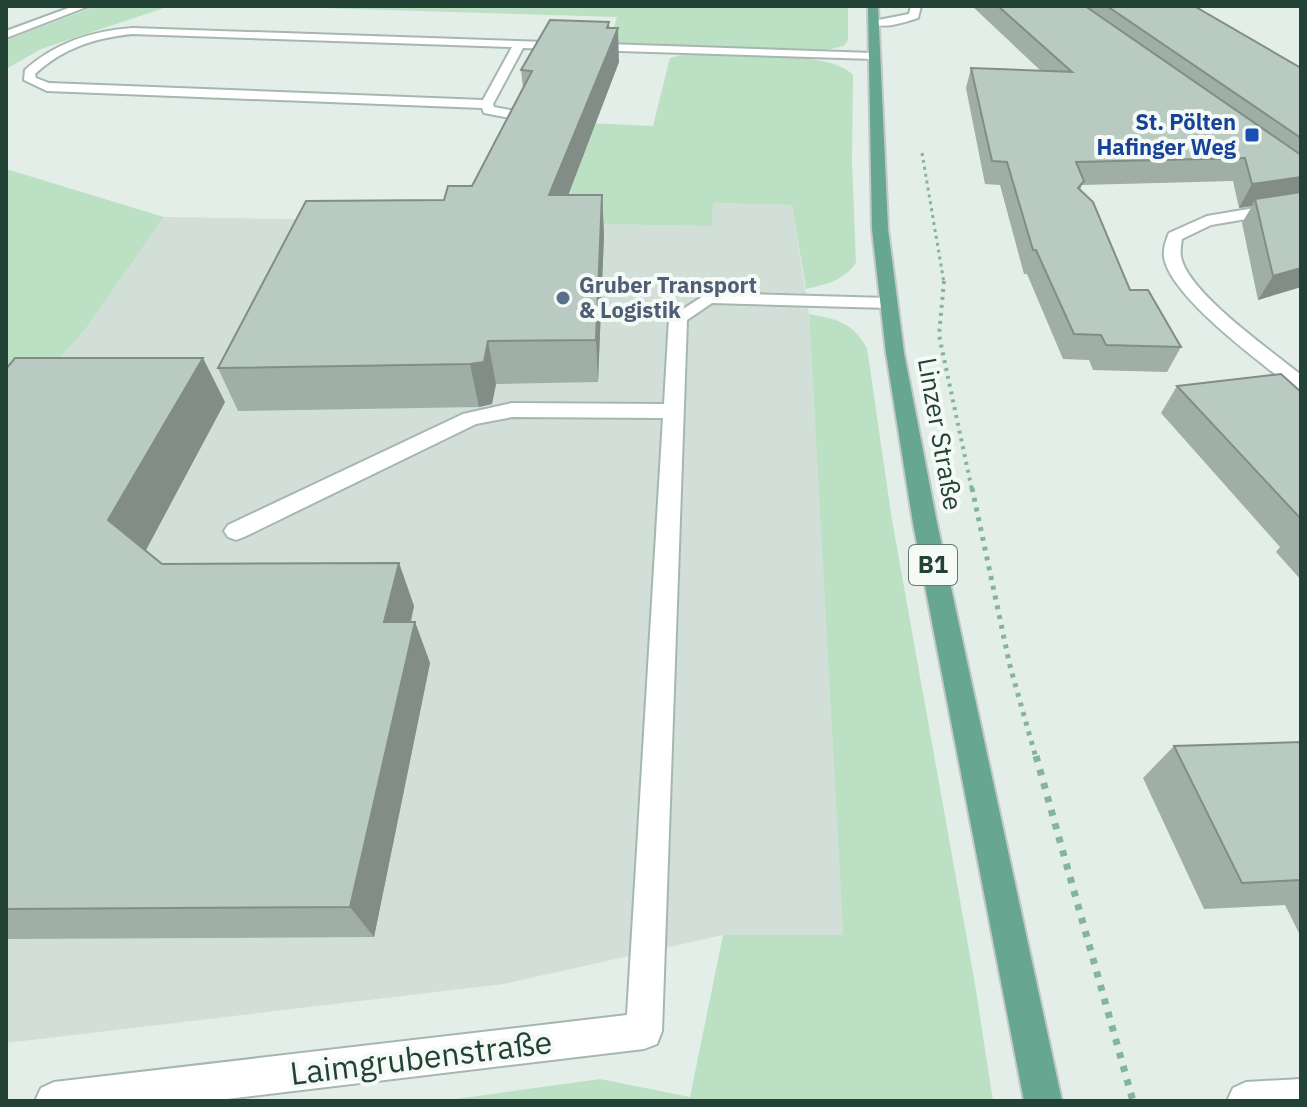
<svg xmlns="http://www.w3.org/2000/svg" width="1307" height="1107" font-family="'IBM Plex Sans',sans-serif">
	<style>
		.built { fill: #d2ded8 }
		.green { fill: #bce0c3 }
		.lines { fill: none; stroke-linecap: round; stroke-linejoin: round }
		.service-casing { stroke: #a6b7b0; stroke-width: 4 }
		.minor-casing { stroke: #a6b7b0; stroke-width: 4 }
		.tertiary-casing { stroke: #a6b7b0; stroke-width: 4 }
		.primary-casing { stroke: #c1cac7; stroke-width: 4 }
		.path-far3 { stroke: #83b4a0; stroke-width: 3; stroke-dasharray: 3 4; stroke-linecap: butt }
		.path-far2 { stroke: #83b4a0; stroke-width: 4; stroke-dasharray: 3 5; stroke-linecap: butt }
		.path-far1 { stroke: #83b4a0; stroke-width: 5; stroke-dasharray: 4 6; stroke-linecap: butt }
		.path { stroke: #83b4a0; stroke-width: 7; stroke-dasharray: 6 8; stroke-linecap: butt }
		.service { fill: #fff; fill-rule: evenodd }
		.minor { fill: #fff; fill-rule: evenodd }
		.tertiary { fill: #fff; fill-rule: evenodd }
		.primary { fill: #67a690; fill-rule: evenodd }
		.wall { fill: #9faea7 }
		.shaded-wall { fill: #828d88 }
		.building { fill: #b9cac2; stroke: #828d88; stroke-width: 2 }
		.transit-dot { fill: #1a4fb4; stroke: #f5faf7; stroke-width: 3 }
		.service-dot { fill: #5c6f8a; stroke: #f5faf7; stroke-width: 3 }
		.labels { text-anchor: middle; stroke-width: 8; stroke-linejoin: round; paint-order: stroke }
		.far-transit-label { font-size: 22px; font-weight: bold; fill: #164399; stroke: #f5faf7; text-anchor: end }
		.far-service-label { font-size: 22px; font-weight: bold; fill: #4e5e75; stroke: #f5faf7; text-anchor: start }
		.shield { fill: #f5faf7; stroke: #617970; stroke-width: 2 }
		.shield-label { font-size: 24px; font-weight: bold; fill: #224236 }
		.street-label { font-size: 26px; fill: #224236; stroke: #f5faf7 }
		.near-street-label { font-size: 32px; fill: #224236; stroke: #f5faf7 }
	</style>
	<rect width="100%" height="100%" fill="#e4eee9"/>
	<polygon class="built" points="713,203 792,205 809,314 843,936 723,935 504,984 6,1043 6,416 84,331 164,217 712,226"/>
	<g class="green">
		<polygon points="96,6 170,6 41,49 6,69 6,40"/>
		<polygon points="253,6 848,6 848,40 844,46 825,50 609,43 617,17"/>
		<path d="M685 54C723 56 830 49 853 75L852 162 856 263C843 281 827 284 806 289L792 205 713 203 712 226 529 223 588 123 653 126 670 58Z"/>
		<polygon points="6,169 164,217 84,331 6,416"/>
		<path d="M809 314C838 320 851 321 867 348L892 520 975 984 993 1101H442L600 1079 690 1097 723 935H843Z"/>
	</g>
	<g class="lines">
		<defs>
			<g id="service">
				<path d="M132 28 873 53 879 56 873 59 523 48 493 104 494 107 521 112V118L516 119 484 113 482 108 47 91 24 80 25 70C55 43 91 31 132 28ZM132 34 512 47 483 100 49 83 36 78 35 74C63 48 95 38 132 34Z"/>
				<polygon points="708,293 888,298 897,303 888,308 712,303 687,320 662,1031 657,1044 644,1049 211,1101 35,1101 41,1088 54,1082 627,1015 663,418 512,417 476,424 244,537 236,540 228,537 224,531 228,525 463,414 512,403 664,404 669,318"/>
			</g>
			<g id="minor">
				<polygon points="74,6 89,6 6,38 6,31"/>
				<path d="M1301 200V210L1211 225 1182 239C1181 245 1180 251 1181 257 1188 293 1272 351 1301 375V391L1294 389C1262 363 1170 297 1164 257 1163 248 1166 240 1169 233L1207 216Z"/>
				<polygon points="1301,1079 1301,1101 1227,1101 1233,1088 1246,1082"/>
			</g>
			<path id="tertiary" d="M911 6H921L918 18C902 23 883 30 868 22L909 14Z"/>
			<polygon id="primary" points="868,6 878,6 888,229 904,353 937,523 1062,1101 1024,1101 913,523 886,353 872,229"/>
		</defs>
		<use href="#service" class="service-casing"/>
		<use href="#minor" class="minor-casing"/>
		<use href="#tertiary" class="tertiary-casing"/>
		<use href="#primary" class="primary-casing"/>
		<polyline class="path-far3" points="922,153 944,283"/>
		<polyline class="path-far2" points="944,281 939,335 972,490"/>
		<polyline class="path-far1" points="972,488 1010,666 1036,758"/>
		<polyline class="path" points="1036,756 1133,1101"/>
		<use href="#service" class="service"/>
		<use href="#minor" class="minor"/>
		<use href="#tertiary" class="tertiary"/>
		<use href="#primary" class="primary"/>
	</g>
	<g class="wall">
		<polygon points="972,6 1194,6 1301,68 1301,287 1258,300 1242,223 1252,206 1239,208 1233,181 1082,185 1080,190 1130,290 1181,347 1167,372 1093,370 1089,360 1063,359 1027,274 1024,274 1000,185 985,184 966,88 971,68 1041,71"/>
		<polygon points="609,22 609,28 619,62 568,195 602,195 604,235 598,382 496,384 492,404 479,407 238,411 218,368 444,200 472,186 523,88 521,70"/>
		<polygon points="6,369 225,402 146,550 162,564 399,563 414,606 411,622 415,622 430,663 374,937 6,939"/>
		<polygon points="1177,386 1301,392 1301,580 1276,552 1280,547 1161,413"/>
		<polygon points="1301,742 1301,937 1285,905 1204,909 1143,778 1174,746"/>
	</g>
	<g class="shaded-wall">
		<polygon points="609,22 610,49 618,28 619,62 553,235 549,195"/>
		<polygon points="1301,177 1301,198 1255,199 1252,206 1239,208 1252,184"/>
		<polygon points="602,195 604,235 598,382 596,340"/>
		<polygon points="1301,268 1301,287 1258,300 1273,276"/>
		<polygon points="488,341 496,384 492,404 479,407 470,364"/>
		<polygon points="203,358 225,402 139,563 108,520"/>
		<polygon points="399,563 414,606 401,663 384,622"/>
		<polygon points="415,622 430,663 374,937 350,907"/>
	</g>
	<g class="building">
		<polygon points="998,6 1085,6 1301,155 1301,177 1252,184 1245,158 1076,162 1084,181 1078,188 1093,202 1130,290 1148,290 1181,347 1106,345 1101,335 1074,334 1036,250 1033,250 1007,162 992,161 971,68 1072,72"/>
		<polygon points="1107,6 1194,6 1301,68 1301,138"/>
		<polygon points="550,20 609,22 607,28 618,28 549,195 602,195 596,340 488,341 484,362 470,364 218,368 306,201 444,200 448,186 472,186 532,71 521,70"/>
		<polygon points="1301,192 1301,268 1273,276 1255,199"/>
		<polygon points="15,358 203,358 108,520 162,564 399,563 384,622 415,622 350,907 6,909 6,369"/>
		<polygon points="1281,374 1301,392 1301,519 1177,386"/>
		<polygon points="1301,742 1301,880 1242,883 1174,746"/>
	</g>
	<rect class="transit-dot" x="1244" y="127" width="16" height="16" rx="4"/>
	<circle class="service-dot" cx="563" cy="298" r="8"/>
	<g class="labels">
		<g class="far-transit-label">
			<text x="1236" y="130">St. Pölten<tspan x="1236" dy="25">Hafinger Weg</tspan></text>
		</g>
		<g class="far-service-label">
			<text x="579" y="293">Gruber Transport<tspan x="579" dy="25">&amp; Logistik</tspan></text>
		</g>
		<rect class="shield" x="909" y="545" width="48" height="40" rx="6"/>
		<g class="shield-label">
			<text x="933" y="573">B1</text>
		</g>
		<g class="street-label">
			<text transform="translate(940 434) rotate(80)" y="9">Linzer Straße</text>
		</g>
		<g class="near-street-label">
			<text transform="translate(421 1058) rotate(-7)" y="11">Laimgrubenstraße</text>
		</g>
	</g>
	<rect width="1307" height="1107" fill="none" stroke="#224236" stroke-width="16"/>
</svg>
